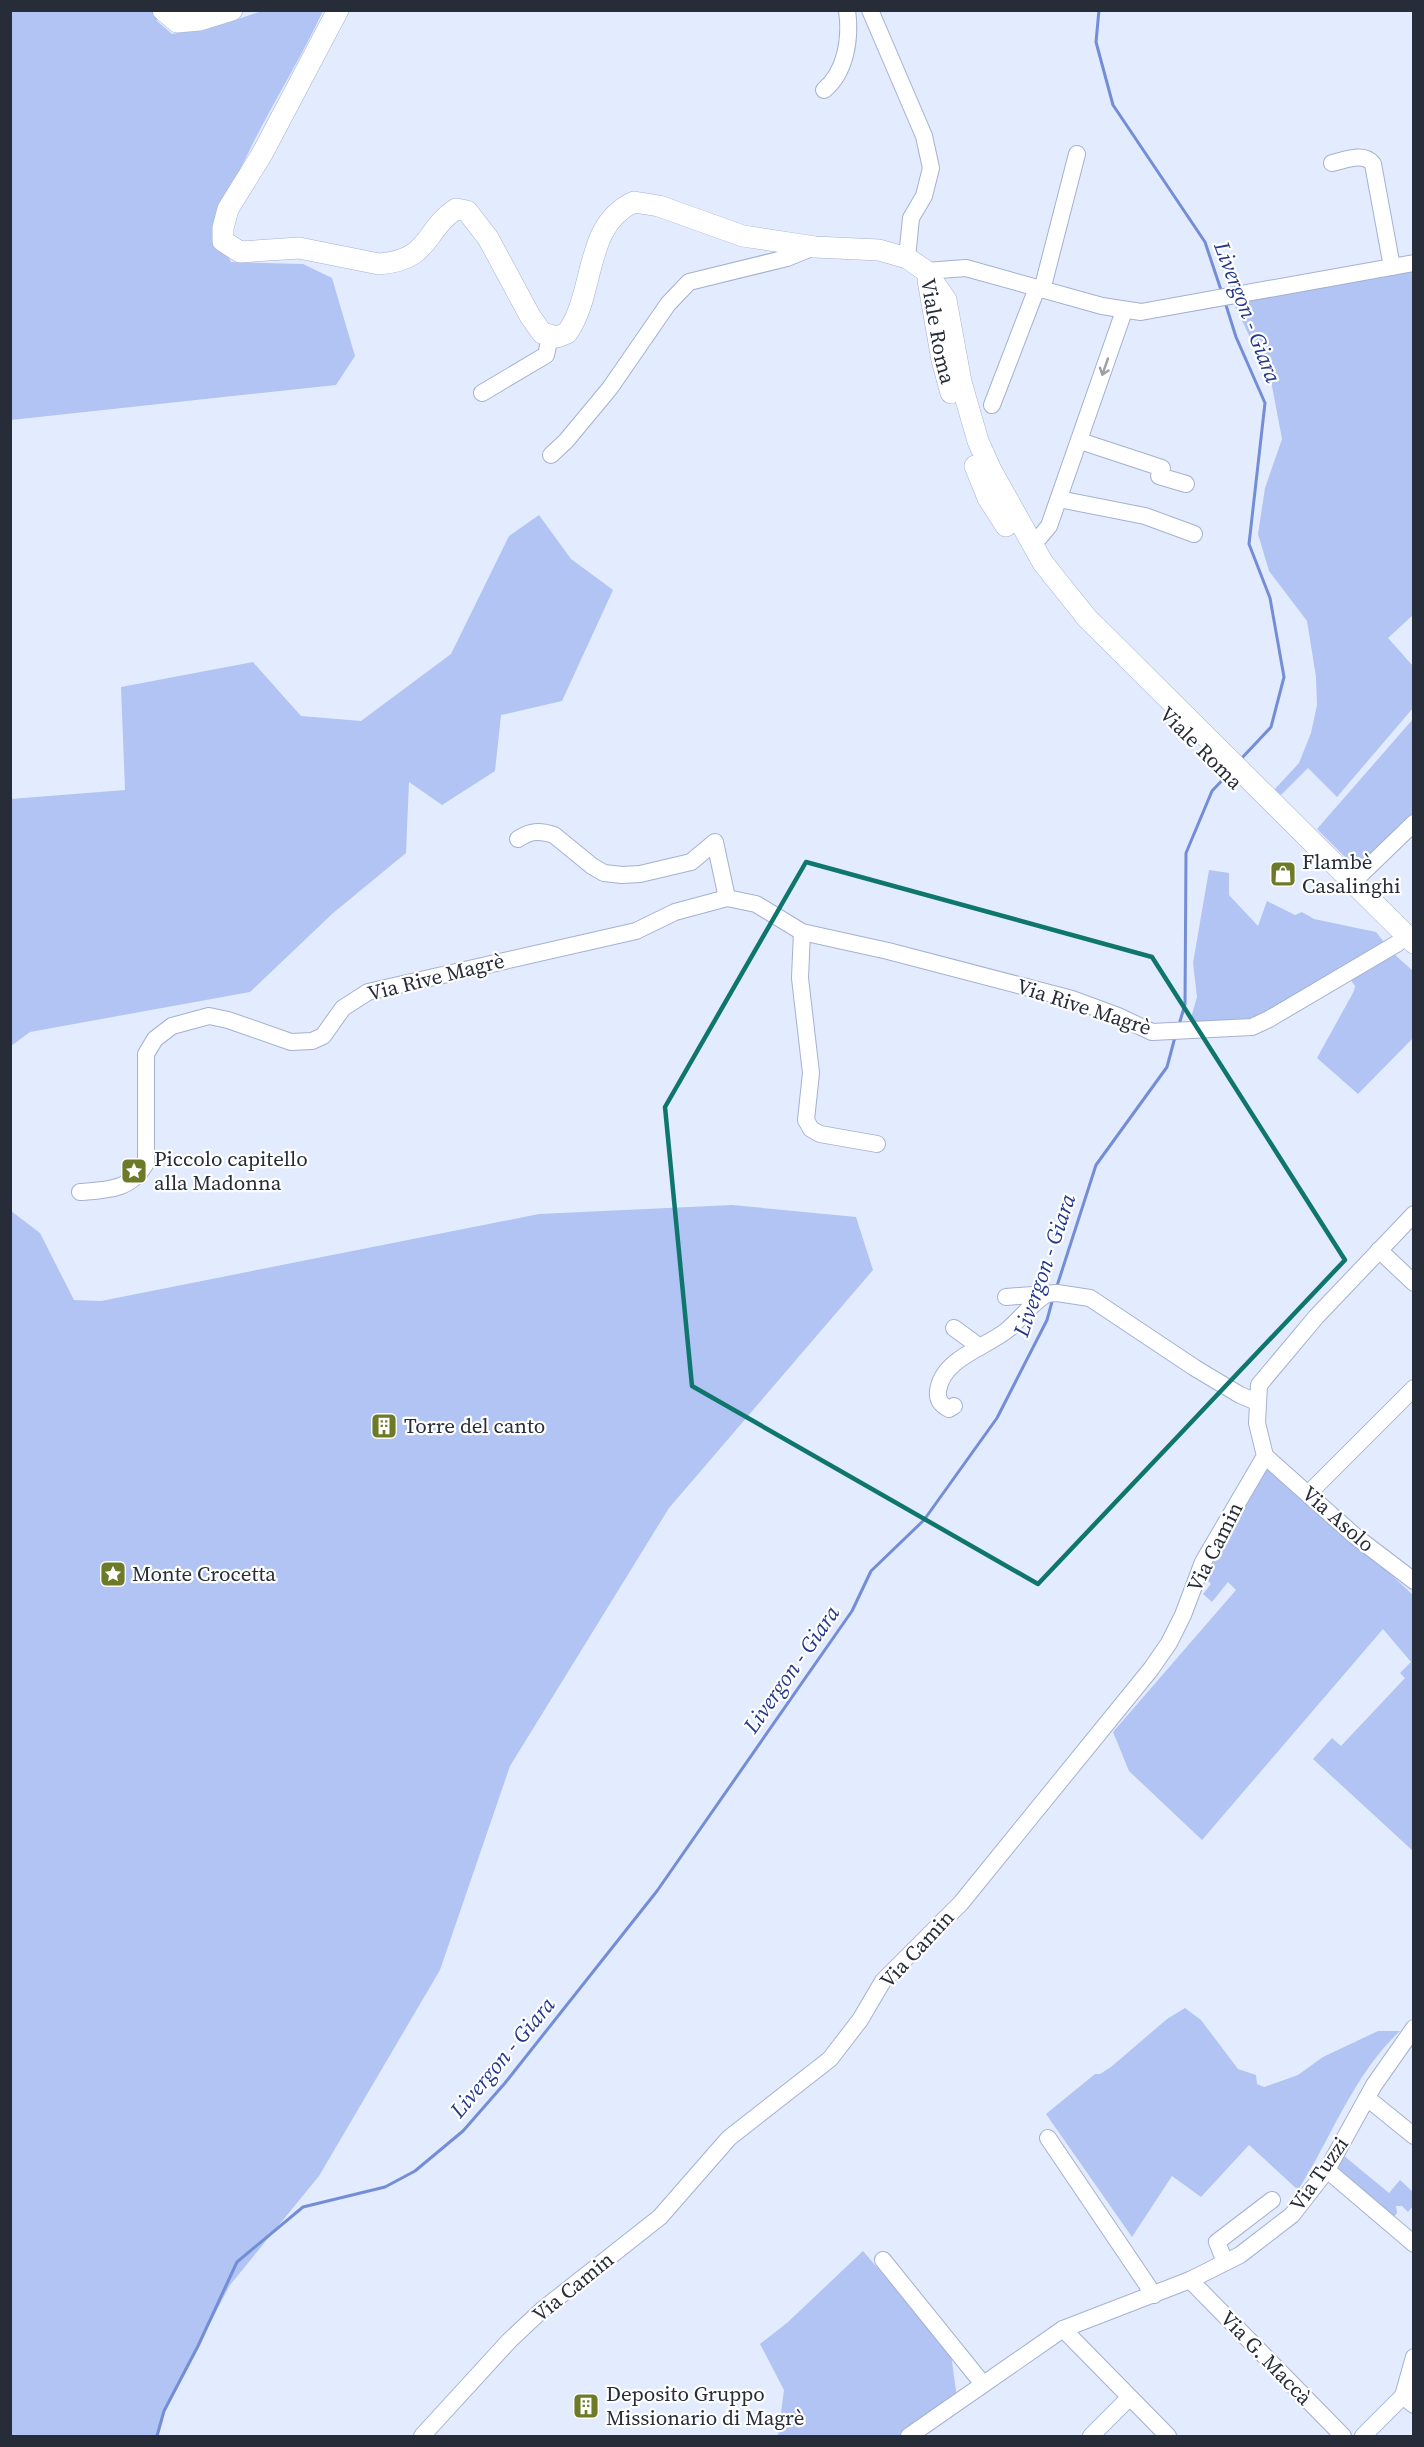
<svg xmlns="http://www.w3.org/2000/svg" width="1424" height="2447" font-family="'Source Serif 4',serif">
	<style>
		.green { fill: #b1c4f3 }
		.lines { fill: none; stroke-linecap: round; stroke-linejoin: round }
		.stream { stroke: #738dd7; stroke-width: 3 }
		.minor-casing { stroke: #a4b1d1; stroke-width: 18 }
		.major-casing { stroke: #a4b1d1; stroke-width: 22 }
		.minor { stroke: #fff; stroke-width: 16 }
		.major { stroke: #fff; stroke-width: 21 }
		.oneway { stroke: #9ea0a6 }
		.marked { fill: none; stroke: #0f766e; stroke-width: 4.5; stroke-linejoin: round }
		.labels { text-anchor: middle; stroke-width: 4.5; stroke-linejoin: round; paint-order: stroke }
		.street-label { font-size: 21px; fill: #272c39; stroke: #fff }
		.poi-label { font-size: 21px; fill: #272c39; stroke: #fff; text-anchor: start }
		.water-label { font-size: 22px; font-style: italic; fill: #23378d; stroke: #fff }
	</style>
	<rect width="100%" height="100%" fill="#e3ebff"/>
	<g class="green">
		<path d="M10 11H157V21L172 34 223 24 262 11H323C288 86 238 154 217 234L231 262 303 264 332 278 355 356 336 385 11 420Z"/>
		<polygon points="1413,269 1413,615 1388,638 1413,666 1413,708 1337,797 1308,768 1281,795 1274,790 1299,763 1311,733 1317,705 1316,677 1307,621 1269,571 1258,534 1265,488 1282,439 1271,381 1233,302"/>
		<polygon points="539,515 571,559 613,590 562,701 501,715 495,771 442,805 409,782 406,853 332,914 250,992 30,1032 11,1046 11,799 125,790 121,687 253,662 301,716 361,721 451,654 509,536"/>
		<polygon points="1413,719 1413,814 1361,865 1354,866 1317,829"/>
		<polygon points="1209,870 1229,873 1229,895 1258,926 1267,901 1295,915 1302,912 1314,919 1376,932 1384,942 1255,1021 1188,1028 1197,997 1193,963"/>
		<polygon points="1393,953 1413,971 1413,1038 1358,1094 1317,1058 1354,991 1355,986 1348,976"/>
		<polygon points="732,1205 856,1217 873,1270 669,1508 510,1766 440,1970 319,2176 230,2285 164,2411 157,2436 11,2436 11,1211 40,1233 74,1300 101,1301 539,1214"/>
		<polygon points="1263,1465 1355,1541 1413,1595 1413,1851 1313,1759 1332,1738 1341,1746 1405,1678 1400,1673 1411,1662 1383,1629 1202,1840 1129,1771 1113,1732 1236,1590 1228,1582 1212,1602 1203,1594 1211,1584 1202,1575"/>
		<path d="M1185 2008 1201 2020 1238 2069 1256 2075 1257 2084 1264 2087 1298 2075 1323 2057 1378 2031H1400C1353 2075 1332 2137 1298 2190L1249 2145 1201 2197 1172 2176 1132 2237 1046 2114 1095 2074H1100L1111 2067 1167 2019Z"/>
		<polygon points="1343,2155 1389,2193 1400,2180 1413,2192 1413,2206 1408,2212 1402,2206 1396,2206 1397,2213 1392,2219 1337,2172"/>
		<polygon points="863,2251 951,2354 957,2398 903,2436 778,2436 784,2390 760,2344 788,2322"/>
	</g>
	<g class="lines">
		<g class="stream">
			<polyline points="1099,10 1096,42 1113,105 1205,242 1221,290"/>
			<polyline points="1225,302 1236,337 1265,403 1249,544 1270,598 1284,677 1271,727 1240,760"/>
			<polyline points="1179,1025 1185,1004 1186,853 1212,791 1230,772"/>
			<polyline points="1056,1289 1096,1165 1167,1067 1175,1037"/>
			<polyline points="157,2436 164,2411 198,2346 237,2262 303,2207 385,2187 415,2171 463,2131 505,2083 657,1891 852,1611 871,1571 924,1520 997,1418 1047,1320 1053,1298"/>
		</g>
		<defs>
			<g id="minor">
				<polyline points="870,10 924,136 931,168 924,196 911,218 907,258"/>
				<path d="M824 90C846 72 851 38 847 10"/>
				<path d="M1332 163C1346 160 1364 152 1373 164L1392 267"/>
				<polyline points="926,271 966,268 1102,306 1141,312 1414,263"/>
				<polyline points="1042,290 1077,154"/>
				<polyline points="482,393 546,355 550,337"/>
				<polyline points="992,405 1037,288"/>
				<polyline points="1080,441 1162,468 1159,476 1186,484"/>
				<polyline points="551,455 566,441 610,388 668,304 689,282 787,258 814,247"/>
				<polyline points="1059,499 1145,516 1194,534"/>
				<polyline points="1030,541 1039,538 1049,526 1124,311"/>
				<path d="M518 839C530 831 539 830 554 835L592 866 604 873 622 875 640 874 691 862 715 842 727 898"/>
				<polyline points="1354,881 1414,823"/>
				<polyline points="802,932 800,978 811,1073 806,1120 811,1129 820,1134 877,1144"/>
				<path d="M80 1192C108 1190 131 1190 146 1163V1054L155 1039 172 1026 209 1016 228 1020 291 1042 312 1041 323 1036 343 1008 368 992 636 931 675 912 727 898 756 904 802 932 888 951 1072 999 1118 1016 1152 1032 1252 1027 1269 1019 1398 943"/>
				<polyline points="1379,1250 1414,1283"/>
				<polyline points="1006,1297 1057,1293 1090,1298 1195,1368 1240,1395 1257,1402"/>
				<polyline points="954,1328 980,1347"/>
				<path d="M954 1406 949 1409C941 1405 937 1400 938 1391 942 1359 984 1348 1006 1331 1021 1319 1031 1303 1047 1294"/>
				<polyline points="1265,1456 1355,1536 1414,1581"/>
				<polyline points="1308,1494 1414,1388"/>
				<polyline points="1367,2098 1414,2136"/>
				<polyline points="1048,2138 1154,2295"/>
				<polyline points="1327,2170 1414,2244"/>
				<polyline points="883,2260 983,2384"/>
				<polyline points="1225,2262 1217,2242 1272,2200"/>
				<polyline points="1190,2280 1343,2436"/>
				<polyline points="1063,2329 1168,2436"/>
				<polyline points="1414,2357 1403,2396 1414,2405"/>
				<polyline points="422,2436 509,2341 542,2310 660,2217 729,2138 830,2059 860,2020 883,1981 961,1903 1151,1669 1169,1643 1183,1615 1203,1562 1265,1456 1257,1423 1259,1385 1316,1317 1414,1214"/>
				<polyline points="909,2436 1063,2329 1190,2280 1240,2255 1292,2215 1327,2170 1374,2085 1414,2028"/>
				<polyline points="1091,2436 1129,2398"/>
				<polyline points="1363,2436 1403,2396"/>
			</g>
			<g id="major">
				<polyline points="163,10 177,22 200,20 232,10"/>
				<path d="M338 10 262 154 228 209 223 228V241L240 252 299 248 379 264C431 260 424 230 456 209L467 211 488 238 530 316 542 333 557 337 567 333C596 293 583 225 634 202L659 206 743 236 815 247 879 250 907 258 926 271 946 300 961 382 978 441 991 470 1043 563 1087 618 1414 943"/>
				<path id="s1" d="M928 280 942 360 951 393"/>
				<polyline points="975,466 988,498 1006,526"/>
			</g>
		</defs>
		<use href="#minor" class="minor-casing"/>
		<use href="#major" class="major-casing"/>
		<use href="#minor" class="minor"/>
		<use href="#major" class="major"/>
	</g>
	<defs><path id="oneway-shaft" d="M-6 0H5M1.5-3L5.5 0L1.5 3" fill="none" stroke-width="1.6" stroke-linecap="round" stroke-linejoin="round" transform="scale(1.5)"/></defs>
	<use class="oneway" href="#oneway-shaft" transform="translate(1105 367) rotate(109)"/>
	<path class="marked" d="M806 862 1152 957 1345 1260 1038 1584 692 1386 665 1107Z"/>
	<defs>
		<symbol id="shop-square" viewBox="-11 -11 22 22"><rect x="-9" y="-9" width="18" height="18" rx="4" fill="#6d7b28" stroke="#fff"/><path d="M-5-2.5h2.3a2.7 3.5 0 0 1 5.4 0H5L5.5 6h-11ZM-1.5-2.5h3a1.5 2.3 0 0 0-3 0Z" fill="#fff"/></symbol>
		<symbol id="sight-square" viewBox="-11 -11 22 22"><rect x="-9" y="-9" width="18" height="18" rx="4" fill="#6d7b28" stroke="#fff"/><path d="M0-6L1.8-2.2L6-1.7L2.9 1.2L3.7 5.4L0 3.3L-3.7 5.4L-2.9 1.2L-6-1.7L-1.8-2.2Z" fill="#fff"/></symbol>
		<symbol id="building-square" viewBox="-11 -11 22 22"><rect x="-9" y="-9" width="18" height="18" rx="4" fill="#6d7b28" stroke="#fff"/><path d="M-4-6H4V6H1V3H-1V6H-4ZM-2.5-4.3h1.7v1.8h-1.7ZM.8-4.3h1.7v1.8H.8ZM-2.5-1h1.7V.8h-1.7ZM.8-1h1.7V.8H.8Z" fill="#fff"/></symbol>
	</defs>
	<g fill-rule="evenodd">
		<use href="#shop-square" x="1268" y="859" width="30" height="30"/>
		<use href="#sight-square" x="119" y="1156" width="30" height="30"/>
		<use href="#building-square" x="369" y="1411" width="30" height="30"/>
		<use href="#sight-square" x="98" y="1559" width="30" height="30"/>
		<use href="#building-square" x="571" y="2391" width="30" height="30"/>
	</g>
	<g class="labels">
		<g class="street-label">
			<text dy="7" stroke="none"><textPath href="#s1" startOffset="52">Viale Roma</textPath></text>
			<text transform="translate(1201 748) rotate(45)" y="7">Viale Roma</text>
			<text transform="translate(436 977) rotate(-14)" y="7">Via Rive Magrè</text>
			<text transform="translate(1084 1007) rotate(18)" y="7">Via Rive Magrè</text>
			<text transform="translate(1338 1519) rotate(41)" y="7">Via Asolo</text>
			<text transform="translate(1215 1547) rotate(-63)" y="7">Via Camin</text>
			<text transform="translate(917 1949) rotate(-47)" y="7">Via Camin</text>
			<text transform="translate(1319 2174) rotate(-55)" y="7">Via Tuzzi</text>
			<text transform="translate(573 2287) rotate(-39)" y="7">Via Camin</text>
			<text transform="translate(1266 2358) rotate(46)" y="7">Via G. Maccà</text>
		</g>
		<g class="poi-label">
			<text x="1302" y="869">Flambè<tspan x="1302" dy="24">Casalinghi</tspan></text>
			<text x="154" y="1166">Piccolo capitello<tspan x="154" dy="24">alla Madonna</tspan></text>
			<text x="404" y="1433">Torre del canto</text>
			<text x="132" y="1581">Monte Crocetta</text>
			<text x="606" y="2401">Deposito Gruppo<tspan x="606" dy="24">Missionario di Magrè</tspan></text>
		</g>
		<g class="water-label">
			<text transform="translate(1248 312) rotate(69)" y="8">Livergon - Giara</text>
			<text transform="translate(1044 1265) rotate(-71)" y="8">Livergon - Giara</text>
			<text transform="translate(791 1669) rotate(-55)" y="8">Livergon - Giara</text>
			<text transform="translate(502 2057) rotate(-50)" y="8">Livergon - Giara</text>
		</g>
	</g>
	<rect width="1424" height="2447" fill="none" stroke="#272c39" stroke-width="24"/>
</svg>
